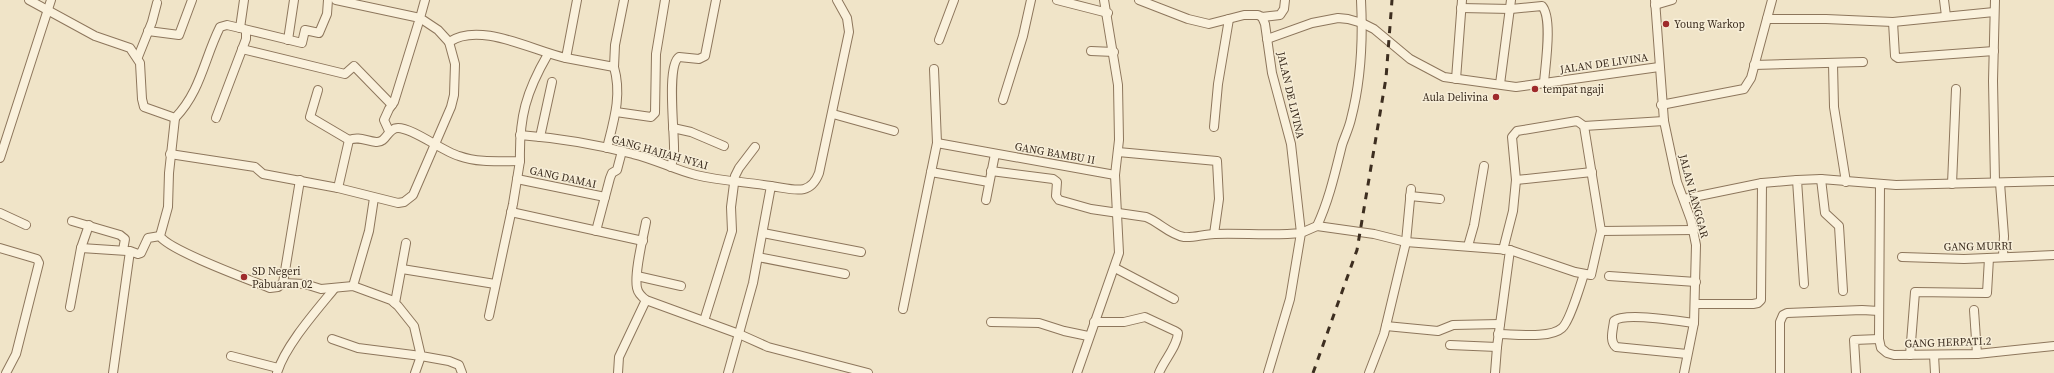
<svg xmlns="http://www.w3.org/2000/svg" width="2054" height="373" font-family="'Source Serif 4',serif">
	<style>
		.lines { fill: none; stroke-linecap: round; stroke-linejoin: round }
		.street-casing { stroke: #8d765c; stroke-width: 10 }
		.street { stroke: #faf1dc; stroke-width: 8 }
		.rail { stroke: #3d2e20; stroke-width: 3; stroke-dasharray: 7 7; stroke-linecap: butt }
		.poi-dot { fill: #9e2a2b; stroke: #f7eed8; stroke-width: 1.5 }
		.labels { text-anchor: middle; stroke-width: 3; stroke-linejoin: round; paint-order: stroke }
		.poi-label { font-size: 11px; fill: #3d2e20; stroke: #f7eed8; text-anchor: start }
		.street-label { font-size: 11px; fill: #3d2e20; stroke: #f7eed8 }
	</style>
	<rect width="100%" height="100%" fill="#f0e4c8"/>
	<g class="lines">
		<defs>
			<g id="street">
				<polyline points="29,0 95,36 130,48 140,63 142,99 144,107 175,118"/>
				<polyline points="336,0 420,18 394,102 389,109 384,120 389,131"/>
				<path d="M425 0 420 18 438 30 449 42C480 21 533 51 566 58L577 0"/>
				<polyline points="1057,0 1108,13"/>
				<polyline points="1139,0 1188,19 1209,24 1244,15 1258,15 1262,17 1280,15 1284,9 1285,0"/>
				<polyline points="1655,0 1664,121 1677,182 1691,220 1696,245 1694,323 1684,373"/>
				<polyline points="1944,0 1946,16"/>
				<polyline points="1655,5 1672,0"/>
				<path d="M1461 8 1511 9 1542 6C1553 18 1545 67 1544 83"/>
				<polyline points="1767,19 1826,19 1893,22 1994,12"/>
				<polyline points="1893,22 1895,56 1898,58 1994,51"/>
				<polyline points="240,28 302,43 305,30 319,33 327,14 328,0"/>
				<polyline points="148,31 179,35 192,0"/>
				<polyline points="1267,39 1312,23 1338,18 1348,19 1362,23 1374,29 1410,59 1444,77 1516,87 1659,67"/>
				<polyline points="288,40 294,0"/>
				<polyline points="939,40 954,0"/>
				<path d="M449 42 455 64 454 95 451 107 413 195 404 202 398 203 338 188 349 140C359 136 366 141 376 142 387 143 387 128 398 128 413 128 442 151 459 156 478 163 500 161 520 161 519 117 526 92 548 54"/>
				<polyline points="242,49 345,74 354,66 392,105"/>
				<polyline points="1091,51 1114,52"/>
				<polyline points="138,57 152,22 157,3"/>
				<polyline points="566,58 614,67 615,45 624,0"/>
				<polyline points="1833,64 1834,107 1846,182"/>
				<polyline points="1754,65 1863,62"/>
				<polyline points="934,69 937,143"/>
				<polyline points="1456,79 1462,0"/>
				<polyline points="1500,84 1511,0"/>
				<polyline points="318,90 310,117 349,140"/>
				<polyline points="1003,100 1023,36 1031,0"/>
				<polyline points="1661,105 1744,89 1751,78 1772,0"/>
				<polyline points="616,112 651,117 655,113 656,54 665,0"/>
				<polyline points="833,114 894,131"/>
				<path d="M175 118 169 173 168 207 160 236C168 250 250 280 270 288L278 287 283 283 305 284 321 289 353 286 391 300 398 306 414 326 421 356 449 361 459 365 462 373"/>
				<path d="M175 118C201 91 204 59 220 27L227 25 240 28 244 0"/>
				<polyline points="216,118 246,39 246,30"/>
				<polyline points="1584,126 1664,121"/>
				<polyline points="1214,127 1218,84 1229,19"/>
				<polyline points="673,128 691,132 724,146"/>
				<path d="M520 135C558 138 596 144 633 154 655 159 675 170 696 175 721 181 746 182 771 186"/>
				<polyline points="540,137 552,82"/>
				<path d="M607 148C614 120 622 95 614 67"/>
				<polyline points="1118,152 1217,161 1219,199 1214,234"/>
				<polyline points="170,154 255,167 263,174 338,188"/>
				<polyline points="0,158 51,0"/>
				<path d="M671 167C672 162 674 157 674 152 675 135 666 66 679 57L699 59 705 56 716 0"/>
				<path d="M991 171 1053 179 1057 182 1056 196 1059 200 1091 209 1146 217C1159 222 1170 235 1184 237 1194 238 1204 234 1215 234 1243 233 1272 236 1301 233L1291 144 1272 73 1265 24 1262 17"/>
				<polyline points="931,172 989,182"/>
				<polyline points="517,179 605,197"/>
				<polyline points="1821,179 1825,213 1839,226 1843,291"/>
				<polyline points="1516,180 1592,172"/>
				<polyline points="1995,182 1993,81 1995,0"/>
				<polyline points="2000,183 2004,236 2003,256"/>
				<polyline points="1952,184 1956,89"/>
				<polyline points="1880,185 1879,339 1881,348 1887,353 1894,355 1977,354 2054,346"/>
				<polyline points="1410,196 1440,199"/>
				<polyline points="1684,199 1762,183 1797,180"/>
				<polyline points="986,200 995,154"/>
				<polyline points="511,212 643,241"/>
				<polyline points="0,213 26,225"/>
				<polyline points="72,221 120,235 125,239 123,250"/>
				<path d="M646 222C643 238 634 273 637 288 638 293 642 297 646 300L739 334 768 347 868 373"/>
				<polyline points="1317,226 1374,234 1406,242 1510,250 1575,272 1591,275 1601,231 1584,126 1577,121 1517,131 1512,137 1516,180 1513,211 1503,250"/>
				<polyline points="596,231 610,178 612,173 617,170 622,151"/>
				<polyline points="1601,231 1694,230"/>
				<polyline points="763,233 861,252"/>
				<polyline points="1468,246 1474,225 1484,166"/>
				<polyline points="0,248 37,259 39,263 16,354 6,373"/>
				<polyline points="81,248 127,251"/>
				<polyline points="758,257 845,274"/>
				<polyline points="1902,257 1964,259 2054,255"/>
				<polyline points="1115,268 1174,299"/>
				<polyline points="402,269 495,284"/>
				<polyline points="637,276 681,286"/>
				<polyline points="1609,276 1696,282"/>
				<polyline points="283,283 300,180"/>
				<polyline points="1804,284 1797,180 1821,179 1896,185 2054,181"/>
				<polyline points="353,286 369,231 374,198"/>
				<polyline points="395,303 406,243"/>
				<polyline points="1696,304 1753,304 1758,303 1761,300 1762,183"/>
				<polyline points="70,307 81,248 89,225"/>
				<polyline points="903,309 937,143 1115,175"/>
				<polyline points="1974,310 1977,354"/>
				<polyline points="489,316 513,204 520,161"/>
				<polyline points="704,321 732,231 731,207 735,176 739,168 755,147"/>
				<polyline points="991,322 1039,323 1064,331 1088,336"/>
				<path d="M1094 322H1124L1145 317 1175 331 1178 333C1177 347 1164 360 1159 373"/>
				<polyline points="1386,326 1438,331 1453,325 1500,324"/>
				<path d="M1498 334C1514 334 1550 339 1562 328 1570 321 1580 286 1584 274"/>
				<polyline points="332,339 358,348 421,356 415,373"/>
				<polyline points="1450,345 1497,347"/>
				<path d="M1687 354 1616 347C1609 341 1613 330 1614 321 1624 312 1679 321 1694 323"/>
				<polyline points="1910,355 1915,292 1987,293 1989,258"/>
				<polyline points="1934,355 1935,373"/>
				<polyline points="231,356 278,368"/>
				<polyline points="113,373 130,251 138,254 141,253 148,238 160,236"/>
				<path d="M277 373C285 346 316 311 334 289"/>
				<polyline points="618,373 619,357 646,300"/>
				<path d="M728 373 753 283 771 186C793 189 810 197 819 173L849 32 847 18 837 0"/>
				<polyline points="1077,373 1119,253 1115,175 1119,140 1118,85 1104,0"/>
				<path d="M1268 373 1290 299 1301 233 1317 226C1329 200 1335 173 1342 145 1345 136 1349 128 1351 119 1361 81 1363 39 1361 0"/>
				<polyline points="1369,373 1384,334 1406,242 1411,189"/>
				<polyline points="1495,373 1497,347 1510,250"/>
				<polyline points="1780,373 1780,322 1783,315 1787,313 1862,310 1879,311"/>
				<polyline points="1856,373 1854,340 1879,339"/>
			</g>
		</defs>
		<use href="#street" class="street-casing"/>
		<use href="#street" class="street"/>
		<polyline class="rail" points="1313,373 1357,250 1386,78 1392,0"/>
	</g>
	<g class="poi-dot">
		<circle cx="1666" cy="24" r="4"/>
		<circle cx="1535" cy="89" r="4"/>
		<circle cx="1496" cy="97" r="4"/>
		<circle cx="244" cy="277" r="4"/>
	</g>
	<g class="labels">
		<g class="poi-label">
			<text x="1674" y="28">Young Warkop</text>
			<text x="1543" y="93">tempat ngaji</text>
			<text x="1488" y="101" text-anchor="end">Aula Delivina</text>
			<text x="252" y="275">SD Negeri<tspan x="252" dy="13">Pabuaran 02</tspan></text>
		</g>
		<g class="street-label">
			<text transform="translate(1604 63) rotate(-8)" y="4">JALAN DE LIVINA</text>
			<text transform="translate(1291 95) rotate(77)" y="4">JALAN DE LIVINA</text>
			<text transform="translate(660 152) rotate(16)" y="4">GANG HAJJAH NYAI</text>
			<text transform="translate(1055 153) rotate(10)" y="4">GANG BAMBU II</text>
			<text transform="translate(563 177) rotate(12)" y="4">GANG DAMAI</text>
			<text transform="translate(1694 196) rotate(75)" y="4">JALAN LANGGAR</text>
			<text transform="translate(1978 246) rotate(-1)" y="4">GANG MURRI</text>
			<text transform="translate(1948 342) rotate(-2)" y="4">GANG HERPATI.2</text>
		</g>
	</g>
</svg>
